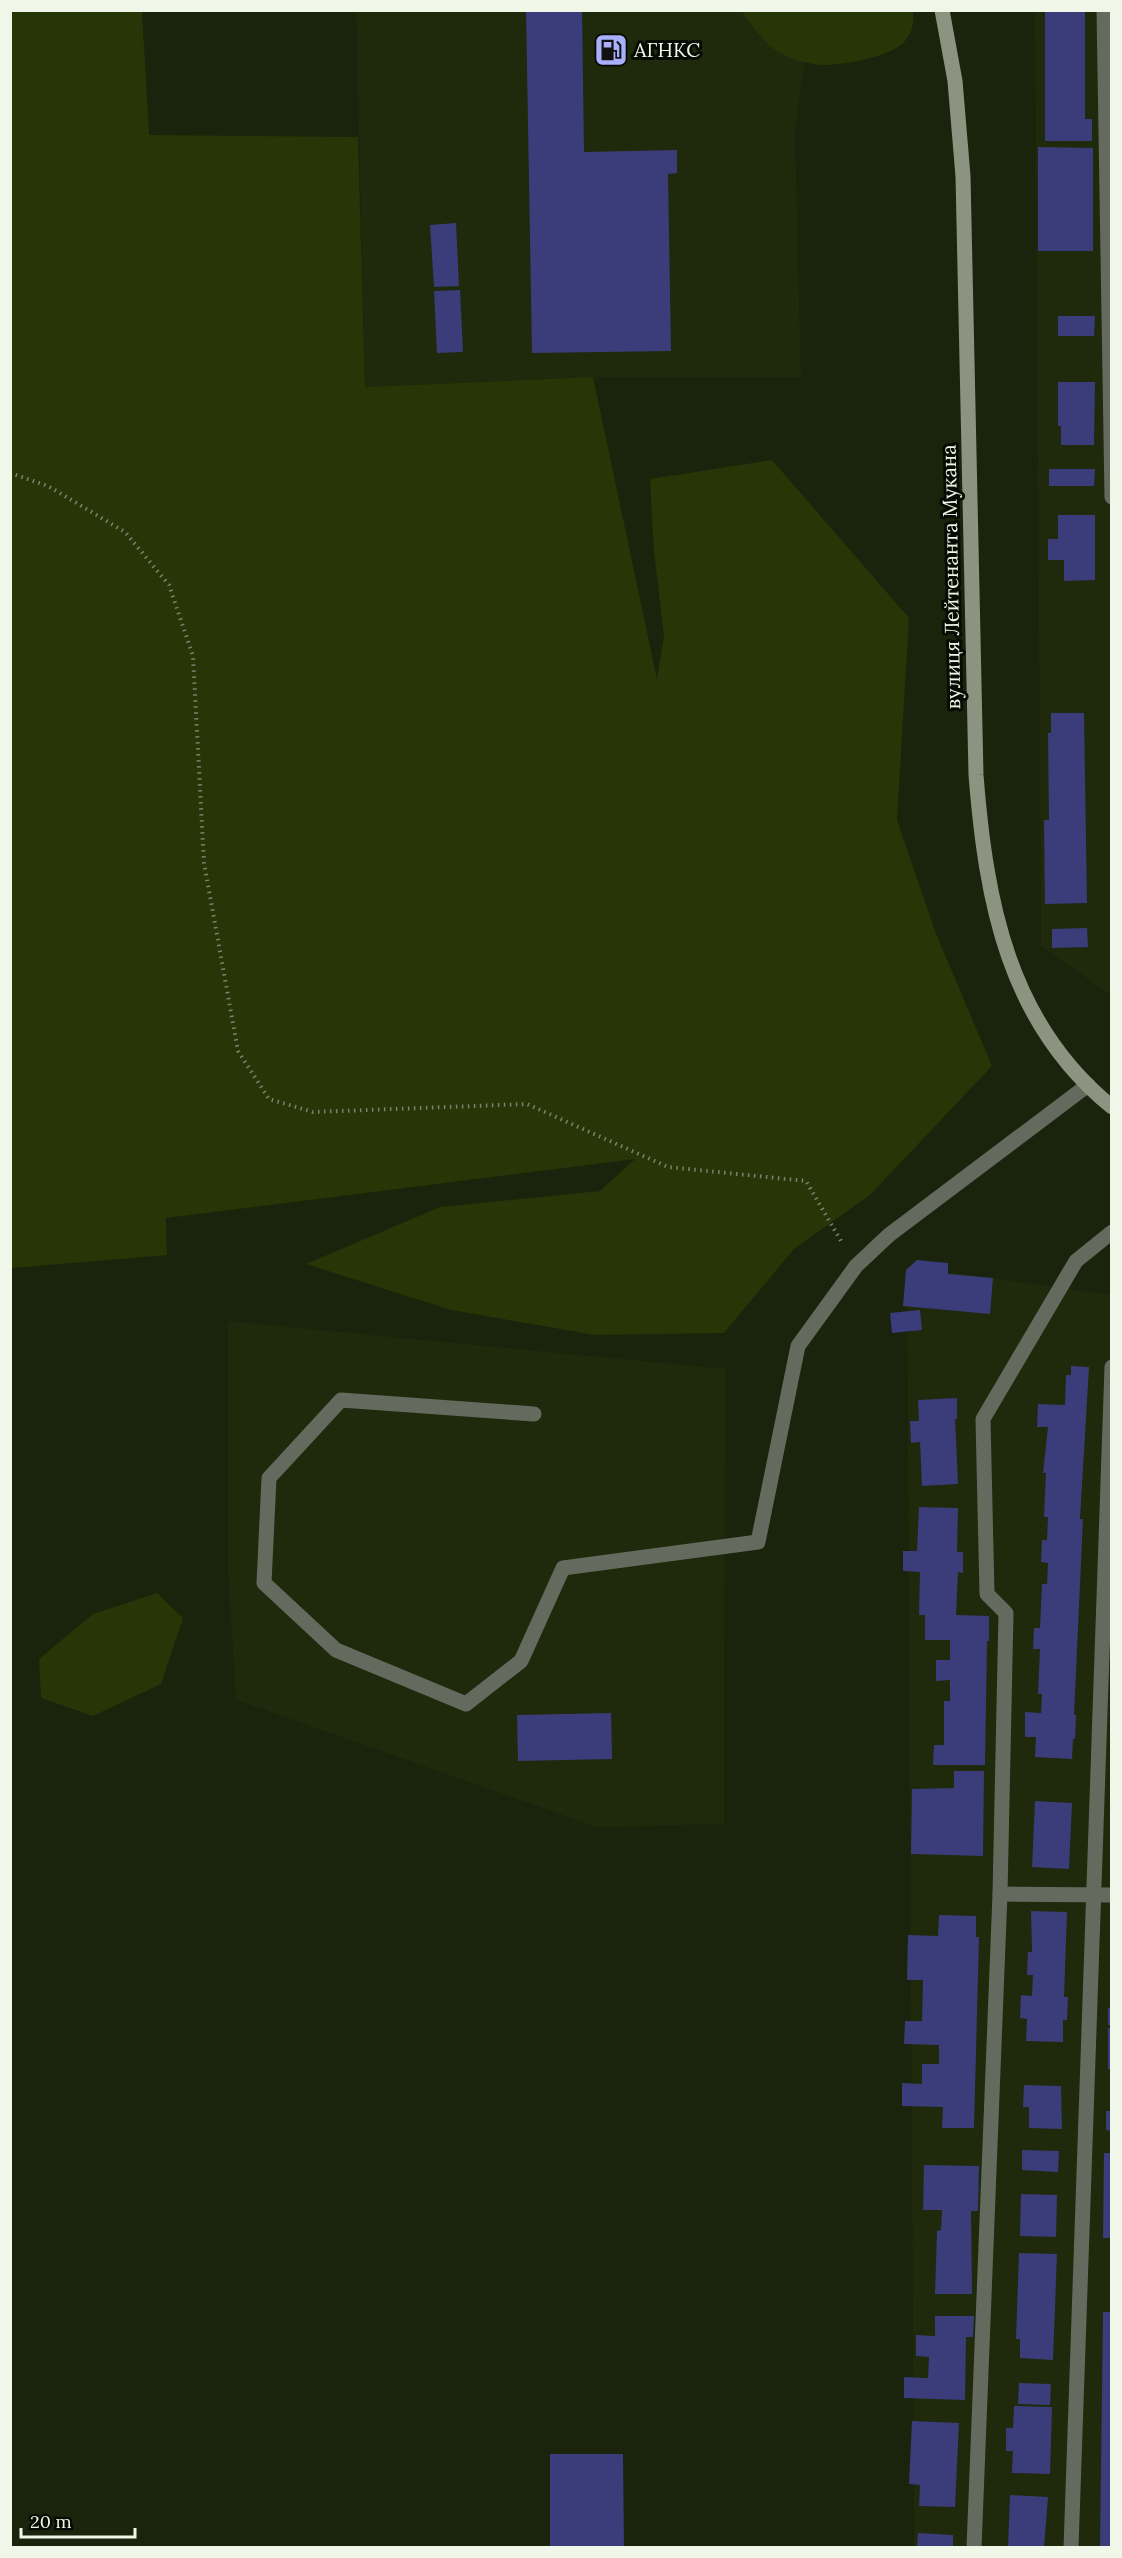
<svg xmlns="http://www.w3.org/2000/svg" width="1122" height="2558" font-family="Lora,serif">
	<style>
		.built { fill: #1f290b }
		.green { fill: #263606 }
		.building { fill: #3a3d79 }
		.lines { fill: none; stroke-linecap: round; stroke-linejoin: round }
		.path { stroke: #7b826f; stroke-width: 4; stroke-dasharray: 1.5 4.5; stroke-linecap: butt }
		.lane { stroke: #656a5e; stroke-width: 15 }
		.secondary { stroke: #8c9481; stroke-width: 15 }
		.labels { text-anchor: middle; stroke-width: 6; stroke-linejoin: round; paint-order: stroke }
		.poi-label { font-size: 20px; fill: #f1f7e8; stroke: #070b03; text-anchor: start }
		.street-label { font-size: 20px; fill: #f1f7e8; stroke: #070b03 }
	</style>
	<rect width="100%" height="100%" fill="#1a230c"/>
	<g class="built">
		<polygon points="356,11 797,11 798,55 805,62 795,130 801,377 593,377 365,387"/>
		<polygon points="1035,11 1111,11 1111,995 1041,946"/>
		<polygon points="907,1266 1111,1295 1111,2547 914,2547"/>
		<polygon points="228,1321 725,1369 724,1824 597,1827 236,1700 228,1574"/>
	</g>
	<g class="green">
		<polygon points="11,10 142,11 149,135 358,137 365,387 593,377 657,679 664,636 654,552 650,479 772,460 909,618 897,820 935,931 992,1066 870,1195 794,1249 724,1333 595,1335 451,1310 306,1264 440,1207 600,1191 635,1159 166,1218 167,1255 11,1268"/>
		<path d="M741 11H913C914 22 913 32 905 41 892 57 842 65 822 65 808 64 794 60 782 54 764 45 753 26 741 11Z"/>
		<polygon points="157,1593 183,1618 161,1684 93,1716 41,1698 39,1659 93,1614"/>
	</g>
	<g class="building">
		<polygon points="526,10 582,10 584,152 677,150 677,173 668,174 671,351 532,353"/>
		<polygon points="1045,10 1085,10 1085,119 1092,119 1092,141 1045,141"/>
		<polygon points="1038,147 1093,148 1093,251 1038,251"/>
		<polygon points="456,223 459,286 434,287 430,225"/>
		<polygon points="460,290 463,352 437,353 434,291"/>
		<polygon points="1058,316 1095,316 1094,336 1058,336"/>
		<polygon points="1058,382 1095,382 1094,445 1061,445 1061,426 1058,426"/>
		<polygon points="1049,469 1095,469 1094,486 1049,486"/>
		<polygon points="1058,515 1095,515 1095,580 1064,581 1064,560 1048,560 1048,539 1058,539"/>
		<polygon points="1051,713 1084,713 1087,903 1045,904 1044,820 1049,820 1048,733 1051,733"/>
		<polygon points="1087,928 1088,947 1052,948 1052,929"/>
		<polygon points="917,1260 948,1263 948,1274 993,1278 990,1314 903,1306 906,1270"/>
		<polygon points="920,1310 922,1330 892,1333 890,1313"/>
		<polygon points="1071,1366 1089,1367 1080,1519 1083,1519 1074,1715 1076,1715 1075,1739 1073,1739 1072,1759 1035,1757 1036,1737 1025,1737 1025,1712 1041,1713 1042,1694 1038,1694 1040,1649 1033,1649 1034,1628 1040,1628 1042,1584 1047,1584 1048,1563 1041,1562 1042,1540 1047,1540 1048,1517 1044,1517 1046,1473 1043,1473 1048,1427 1037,1427 1038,1404 1065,1405 1066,1375 1071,1375"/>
		<polygon points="957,1398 957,1419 955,1419 958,1484 922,1486 920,1442 911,1443 910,1421 919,1421 918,1400"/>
		<polygon points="919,1507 958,1508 957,1552 963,1552 963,1573 958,1572 956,1615 989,1616 989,1641 987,1641 985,1765 933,1765 934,1745 944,1745 944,1701 950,1701 950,1680 936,1681 936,1660 950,1660 950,1640 925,1640 925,1615 919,1615 920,1572 903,1571 903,1551 917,1551"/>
		<polygon points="611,1713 612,1759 518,1761 517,1715"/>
		<polygon points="954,1771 984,1771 983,1856 911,1854 912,1789 954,1788"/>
		<polygon points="1035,1801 1072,1803 1069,1869 1032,1867"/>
		<polygon points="1031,1911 1067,1912 1064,1997 1068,1997 1067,2020 1063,2020 1063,2042 1026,2041 1027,2019 1020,2018 1021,1995 1032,1996 1033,1975 1027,1975 1028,1952 1032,1952"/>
		<polygon points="939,1915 976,1916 976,1937 979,1937 974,2128 942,2128 943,2107 902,2106 902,2083 922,2084 922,2064 939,2064 939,2045 904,2044 905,2021 922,2021 923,1980 907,1980 908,1935 938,1936"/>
		<rect x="1108" y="2008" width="4" height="17"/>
		<rect x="1108" y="2028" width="4" height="41"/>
		<polygon points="1024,2085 1061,2086 1062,2129 1029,2128 1029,2107 1023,2107"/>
		<polygon points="1106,2111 1112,2111 1112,2131 1106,2130"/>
		<polygon points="1022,2150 1059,2151 1058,2172 1022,2170"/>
		<polygon points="1104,2153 1112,2153 1112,2238 1103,2238"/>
		<polygon points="924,2165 979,2166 978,2211 971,2211 972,2294 935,2294 937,2231 941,2230 942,2210 923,2210"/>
		<polygon points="1021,2194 1057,2195 1056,2237 1020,2236"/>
		<polygon points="1019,2253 1057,2254 1053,2360 1020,2358 1020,2339 1016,2339"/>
		<polygon points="1103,2312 1112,2312 1112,2547 1100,2547"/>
		<polygon points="935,2316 974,2316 973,2337 966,2337 965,2400 904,2398 904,2377 928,2378 929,2357 916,2356 916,2335 935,2336"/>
		<polygon points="1019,2383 1051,2384 1050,2405 1018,2404"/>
		<polygon points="1014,2406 1052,2407 1050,2474 1012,2473 1013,2451 1006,2451 1006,2428 1013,2428"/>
		<polygon points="912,2421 959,2423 955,2507 919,2506 920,2485 909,2484"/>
		<polygon points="550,2454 623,2454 624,2547 550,2547"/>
		<polygon points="1010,2495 1048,2497 1044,2547 1008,2547"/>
		<polygon points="918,2533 953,2535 953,2547 917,2547"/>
	</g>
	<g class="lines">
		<polyline class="path" points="10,473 48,486 125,532 169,585 193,656 204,863 238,1051 269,1099 313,1112 527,1104 668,1167 806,1181 841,1241"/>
		<g class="lane">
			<polyline points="1104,10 1112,497"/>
			<polyline points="534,1414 341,1400 269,1478 264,1583 336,1650 466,1704 521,1661 563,1568 758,1542 798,1346 856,1266 889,1235 1088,1085"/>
			<polyline points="1000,1894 1112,1895"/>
			<polyline points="974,2548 1000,1894 1006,1613 987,1594 983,1419 1076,1261 1112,1232"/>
			<polyline points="1071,2548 1112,1367"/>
		</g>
		<path class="secondary" d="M942 10 955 81 963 176 976 775C986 901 1008 1023 1112 1107"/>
	</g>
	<defs>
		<symbol id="fuel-square" viewBox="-11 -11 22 22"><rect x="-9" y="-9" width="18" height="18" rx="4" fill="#a8b0fc" stroke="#070b03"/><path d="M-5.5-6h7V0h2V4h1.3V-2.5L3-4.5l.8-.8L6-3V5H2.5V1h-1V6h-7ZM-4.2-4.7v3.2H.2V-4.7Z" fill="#111"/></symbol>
	</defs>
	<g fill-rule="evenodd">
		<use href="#fuel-square" x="592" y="31" width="38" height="38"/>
	</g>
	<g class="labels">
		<g class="poi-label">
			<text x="634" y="57">АГНКС</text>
		</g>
		<g class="street-label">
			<text transform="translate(951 577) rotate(-91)" y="7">вулиця Лейтенанта Мукана</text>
		</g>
	</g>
	<rect width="1122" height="2558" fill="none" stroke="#f1f7e8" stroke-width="24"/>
	<path d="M21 2528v9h114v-9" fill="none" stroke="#f1f7e8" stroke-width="3"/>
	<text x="30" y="2528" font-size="18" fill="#f1f7e8" stroke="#070b03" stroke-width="4.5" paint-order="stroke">20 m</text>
</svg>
